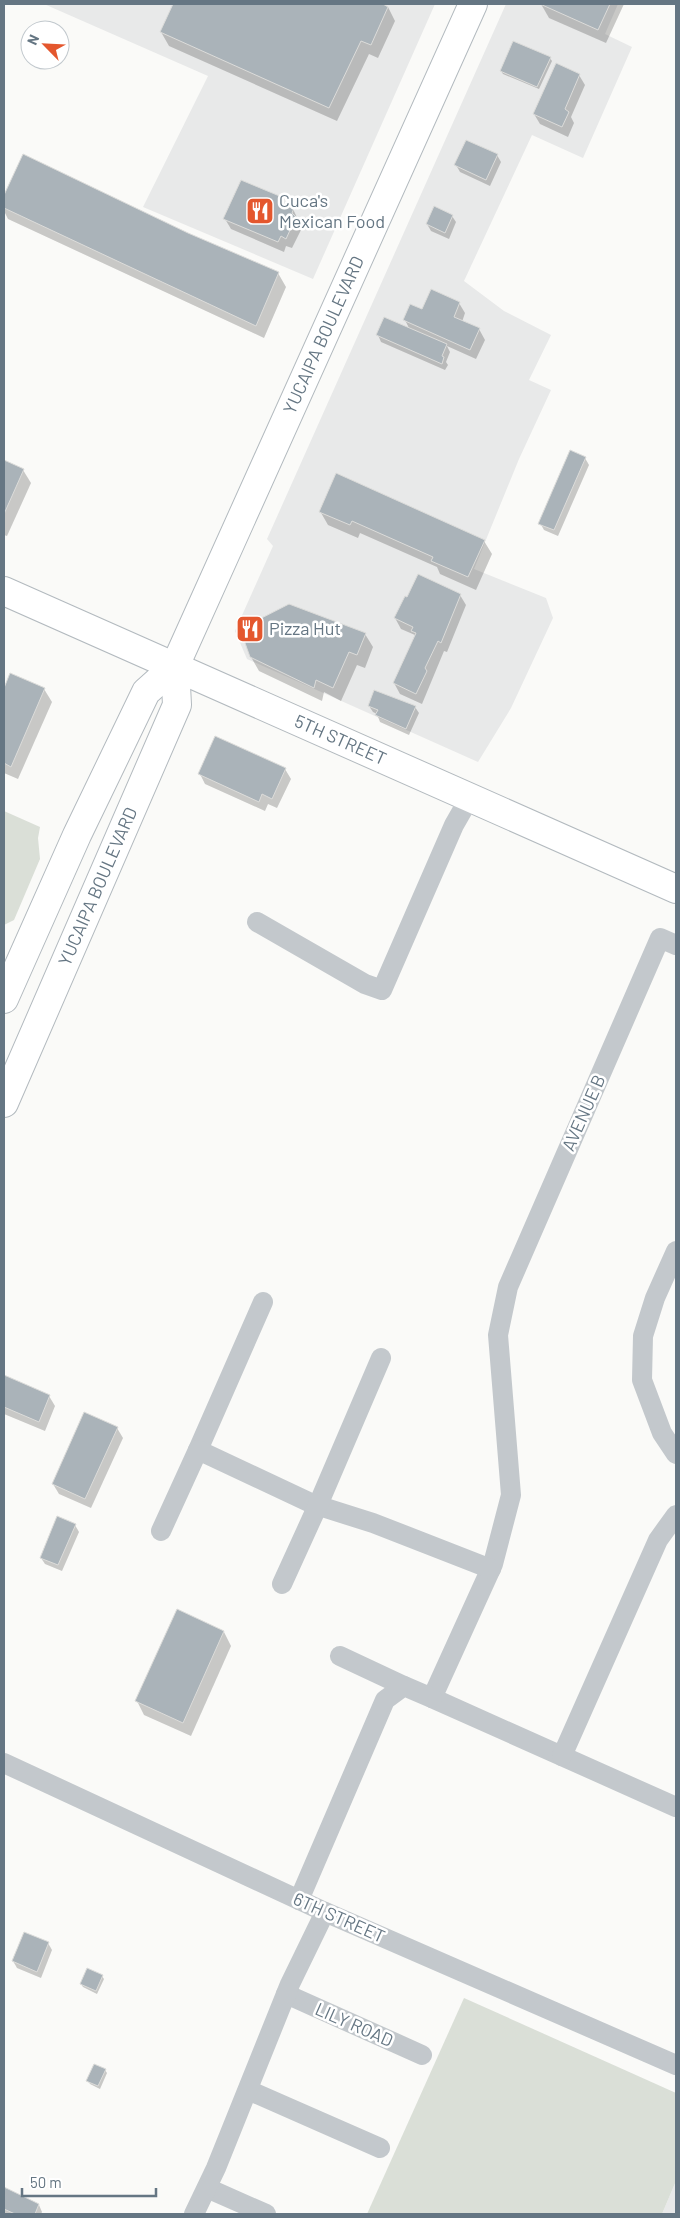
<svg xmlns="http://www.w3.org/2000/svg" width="680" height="2218" font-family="Barlow,sans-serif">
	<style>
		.built { fill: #e8e9e9 }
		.green { fill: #dadfd7 }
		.shadow { fill: #0003 }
		.building { fill: #aab3b9; stroke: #dcdcda }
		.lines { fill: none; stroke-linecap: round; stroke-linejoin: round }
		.secondary-casing { stroke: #b3babf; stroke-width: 30 }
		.street { stroke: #c3c8cc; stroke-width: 20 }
		.secondary { stroke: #fff; stroke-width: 28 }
		.labels { text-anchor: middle; stroke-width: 5; stroke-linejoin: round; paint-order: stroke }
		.poi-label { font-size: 18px; fill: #657683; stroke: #fff; text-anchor: start }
		.street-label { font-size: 18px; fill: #657683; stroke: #fff }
	</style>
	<rect width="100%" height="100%" fill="#fafaf8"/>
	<g class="built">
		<polygon points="44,4 435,4 313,279 143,207 208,76"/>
		<polygon points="506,4 618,4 605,34 632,47 583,158 532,135 464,281 504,311 551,335 529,380 551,390 519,459 474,569 546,598 553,618 511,708 478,762 247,659 235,631 273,546 267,539"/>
		<polygon points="676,2181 676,2214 662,2214"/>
	</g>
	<g class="green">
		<polygon points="4,811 40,827 38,838 40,859 14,920 4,925"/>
		<polygon points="464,1998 676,2093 676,2181 662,2214 367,2214"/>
	</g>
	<g class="shadow">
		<polygon points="174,4 380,4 388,7 395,21 378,58 369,54 337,121 169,46 161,32"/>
		<polygon points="541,4 624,4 606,43 549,18"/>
		<polygon points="550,58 552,61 539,89 503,74 501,71"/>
		<polygon points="579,75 585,85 571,117 574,123 568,137 540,124 534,114"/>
		<polygon points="24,155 187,234 278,273 286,287 264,338 8,219 4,211 4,198"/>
		<polygon points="497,155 501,162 490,186 460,172 456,165"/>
		<polygon points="281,198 285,205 293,209 302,228 292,248 286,246 284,252 231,229 225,219"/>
		<polygon points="452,216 456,222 449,239 431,231 427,224"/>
		<polygon points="459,303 465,313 462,322 479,329 485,340 476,359 447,346 450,352 446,362 448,365 445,370 381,342 378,335 410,330 405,320 423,311"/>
		<polygon points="585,458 589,465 558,536 544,530 540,523"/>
		<polygon points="4,462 23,470 31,483 7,536 4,535"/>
		<polygon points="320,511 484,541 492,554 476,590 440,574 437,567 360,533 358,538 328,525"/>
		<polygon points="460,595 466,605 447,652 444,651 422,704 400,694 394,683 415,635 401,629 395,618"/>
		<polygon points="365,634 373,647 365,668 357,665 341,701 324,692 322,701 259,671 251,657"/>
		<polygon points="11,674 44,689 52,702 18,779 4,773 4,691"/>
		<polygon points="369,706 415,707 419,713 409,735 380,722 377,714 373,712"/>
		<polygon points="285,769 291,779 277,808 268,804 265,811 205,784 200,774"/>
		<polygon points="4,1376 49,1396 55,1406 45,1431 4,1414"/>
		<polygon points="117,1428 123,1438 91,1508 59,1494 53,1484"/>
		<polygon points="75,1525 79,1532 62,1571 45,1564 41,1558"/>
		<polygon points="177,1611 224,1632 231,1646 191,1736 144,1715 137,1701"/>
		<polygon points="48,1943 52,1950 41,1978 17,1968 13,1961"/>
		<polygon points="102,1976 104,1979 97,1994 83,1987 81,1984"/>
		<polygon points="105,2070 107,2073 100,2089 90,2084 88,2081"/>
		<polygon points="4,2189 39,2205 42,2212 41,2214 4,2213"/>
	</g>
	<g class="building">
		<polygon points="173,4 383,4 388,7 371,45 361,41 329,108 160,32"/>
		<polygon points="540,4 610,4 598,30"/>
		<polygon points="513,41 551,57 537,87 500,71"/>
		<polygon points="556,63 580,74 565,109 569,112 562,127 533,114"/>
		<polygon points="466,140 498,154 486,180 454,165"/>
		<polygon points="23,154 188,233 279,272 256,326 4,208 4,195"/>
		<polygon points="241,180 282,197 280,202 294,208 292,213 296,217 286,239 281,236 278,242 223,219"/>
		<polygon points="434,206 453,215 445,233 426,224"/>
		<polygon points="431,289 460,302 454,317 480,328 470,350 403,320 410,304 422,309"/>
		<polygon points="384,317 447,344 442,356 444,357 442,364 376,335"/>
		<polygon points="570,450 586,457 554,530 538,524"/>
		<polygon points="4,460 24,469 4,514"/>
		<polygon points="336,473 485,540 468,577 431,561 433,557 352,521 350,525 319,512"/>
		<polygon points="418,574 461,594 441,643 438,641 425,668 427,671 416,694 393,683 416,633 411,631 413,627 394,618 405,596 407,597"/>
		<polygon points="289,604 366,633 357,655 349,652 333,688 316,680 314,688 250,657 240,629"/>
		<polygon points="10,673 45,688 11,767 4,763 4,688"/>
		<polygon points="374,690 416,706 406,729 375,715 378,710 368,706"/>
		<polygon points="215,736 286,768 272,799 262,794 259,802 198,774"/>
		<polygon points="4,1375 50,1395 39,1422 4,1407"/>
		<polygon points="84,1412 118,1427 85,1499 52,1484"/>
		<polygon points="57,1516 76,1524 58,1565 40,1558"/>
		<polygon points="177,1609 224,1631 183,1723 135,1701"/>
		<polygon points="24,1932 49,1942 37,1972 12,1961"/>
		<polygon points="87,1968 103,1975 96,1991 80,1984"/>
		<polygon points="94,2064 106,2069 98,2086 86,2081"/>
		<polygon points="4,2187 39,2204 35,2214 15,2214 4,2209"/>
	</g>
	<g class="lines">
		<defs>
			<g id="secondary">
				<path id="s1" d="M4 591 676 889"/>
				<path id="s2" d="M4 999 77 835 146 692 175 666 473 4"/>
				<path id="s3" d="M4 1103 177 705 175 666"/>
			</g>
		</defs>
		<use href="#secondary" class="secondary-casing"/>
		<g class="street">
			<polyline points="257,922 365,984 382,990 454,825 470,797"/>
			<polyline points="676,945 660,938 508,1287 498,1335 511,1495 493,1564 432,1698 676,1807"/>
			<polyline points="676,1251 655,1298 643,1336 642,1380 662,1433 676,1454"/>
			<polyline points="198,1450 263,1302"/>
			<polyline points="161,1531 198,1450 313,1504 373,1523 491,1569"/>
			<polyline points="282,1584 318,1505 381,1358"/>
			<polyline points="340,1656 404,1686"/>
			<polyline points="562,1756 658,1540 676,1515"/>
			<polyline points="4,1763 325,1912 676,2065"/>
			<polyline points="299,1900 385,1700 404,1686 432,1698"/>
			<polyline points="286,1994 422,2055"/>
			<polyline points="248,2090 380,2148"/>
			<polyline points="207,2188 266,2214"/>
			<polyline points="194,2214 216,2168 290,1984 325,1912"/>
		</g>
		<use href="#secondary" class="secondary"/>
	</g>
	<defs>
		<symbol id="restaurant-square" viewBox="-11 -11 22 22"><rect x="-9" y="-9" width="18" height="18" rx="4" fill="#e4572e" stroke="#fff"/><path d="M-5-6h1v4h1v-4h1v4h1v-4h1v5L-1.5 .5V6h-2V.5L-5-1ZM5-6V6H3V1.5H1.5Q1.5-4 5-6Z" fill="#fff"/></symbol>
	</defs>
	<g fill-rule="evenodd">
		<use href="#restaurant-square" x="244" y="195" width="32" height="32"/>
		<use href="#restaurant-square" x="234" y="613" width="32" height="32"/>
	</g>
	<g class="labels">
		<g class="poi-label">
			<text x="279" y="207">Cuca's<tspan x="279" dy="21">Mexican Food</tspan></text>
			<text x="269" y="635">Pizza Hut</text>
		</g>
		<g class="street-label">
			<text dy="6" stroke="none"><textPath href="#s2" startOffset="740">YUCAIPA BOULEVARD</textPath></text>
			<text dy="6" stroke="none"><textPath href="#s1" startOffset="368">5TH STREET</textPath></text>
			<text dy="6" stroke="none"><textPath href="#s3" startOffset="236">YUCAIPA BOULEVARD</textPath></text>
			<text transform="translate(584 1113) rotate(-66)" y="6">AVENUE B</text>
			<text transform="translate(339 1918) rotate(24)" y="6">6TH STREET</text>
			<text transform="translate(354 2025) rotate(24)" y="6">LILY ROAD</text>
		</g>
	</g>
	<rect width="680" height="2218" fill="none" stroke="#657683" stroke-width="10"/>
	<g transform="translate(45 45) rotate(294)"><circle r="24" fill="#ffffff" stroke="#c1c8cd"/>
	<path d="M0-4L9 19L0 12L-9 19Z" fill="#e4572e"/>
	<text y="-8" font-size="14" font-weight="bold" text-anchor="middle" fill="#657683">N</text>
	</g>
	<path d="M22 2188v8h134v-8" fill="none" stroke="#657683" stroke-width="2.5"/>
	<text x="30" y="2188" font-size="15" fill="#657683" stroke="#ffffff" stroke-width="4" paint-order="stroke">50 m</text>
</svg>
